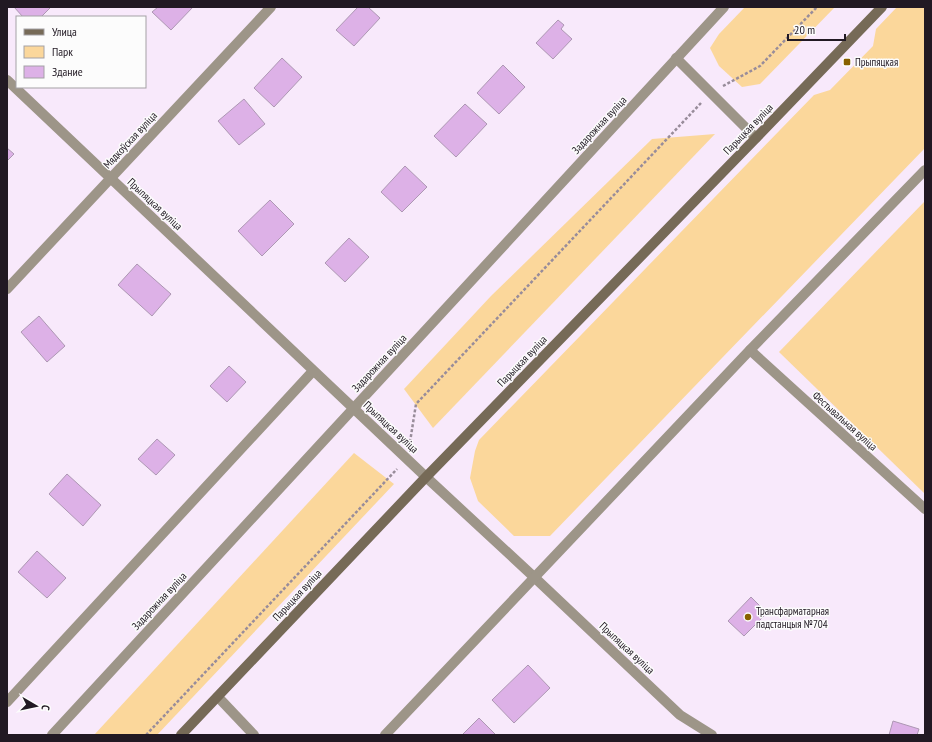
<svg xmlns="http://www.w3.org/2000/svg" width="932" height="742" font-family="'PT Sans Narrow',sans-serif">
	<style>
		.green { fill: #fbd79b }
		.building { fill: #ddb1e7; stroke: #ad97b3 }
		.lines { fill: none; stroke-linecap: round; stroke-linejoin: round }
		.path { stroke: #988c9a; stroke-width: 2.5; stroke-dasharray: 3 2; stroke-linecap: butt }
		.lane { stroke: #9d9588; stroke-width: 10 }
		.street { stroke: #9d9588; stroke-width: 10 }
		.secondary { stroke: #766a57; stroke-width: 10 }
		.poi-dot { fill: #886000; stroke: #fcfcfc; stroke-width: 1.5 }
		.labels { text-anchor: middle; stroke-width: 3; stroke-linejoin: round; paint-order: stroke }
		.poi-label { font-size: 11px; fill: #211923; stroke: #fcfcfc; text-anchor: start }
		.street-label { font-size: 11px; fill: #211923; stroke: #fcfcfc }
	</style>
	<rect width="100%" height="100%" fill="#f8e9fb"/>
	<g class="green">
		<polygon points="745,7 835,7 760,84 742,87 719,66 710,48 719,34"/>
		<polygon points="897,7 925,7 925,148 550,536 514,536 478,501 470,478 475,451 479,440 814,95 830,90 873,46 876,29"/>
		<polygon points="715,134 433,428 404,389 491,296 652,139"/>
		<polygon points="925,201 925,494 779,352"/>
		<polygon points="354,453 394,484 157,735 94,735"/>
	</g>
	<g class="building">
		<polygon points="14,7 51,7 41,17 23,17"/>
		<polygon points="158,7 193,7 171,30 152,12"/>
		<polygon points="358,7 368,7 380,18 354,46 336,30"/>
		<polygon points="558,20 564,25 561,29 572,39 553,59 536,43"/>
		<polygon points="282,58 302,77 274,107 254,88"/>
		<polygon points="503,65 525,87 499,114 477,93"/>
		<polygon points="244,99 265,124 239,145 218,121"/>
		<polygon points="465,104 487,124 456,157 434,136"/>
		<polygon points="7,148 14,154 7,161"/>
		<polygon points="405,166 427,187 402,212 381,192"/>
		<polygon points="270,200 294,224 262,256 238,231"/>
		<polygon points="349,238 369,257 345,282 325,263"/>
		<polygon points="137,264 171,294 152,316 118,285"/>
		<polygon points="39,316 65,346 47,362 21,332"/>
		<polygon points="229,366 246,382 227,402 210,386"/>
		<polygon points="157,439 175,455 156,475 138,459"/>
		<polygon points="67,474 101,505 83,526 49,494"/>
		<polygon points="37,551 66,578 47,598 18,572"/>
		<polygon points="751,597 767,613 744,636 728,621"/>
		<polygon points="528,665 550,688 514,723 492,700"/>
		<polygon points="479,718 496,735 462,735"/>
		<polygon points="893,721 919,729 917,735 889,735"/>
	</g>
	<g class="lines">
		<g class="path">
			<polyline points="723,86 760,66 817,7"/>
			<polyline points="410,442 416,404 701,103"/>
			<polyline points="146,735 397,469"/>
		</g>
		<polyline class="lane" points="7,702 313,371"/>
		<g class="street">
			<polyline points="676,58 756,138"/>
			<polyline points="7,80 426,477 534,577 680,715 712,735"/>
			<polyline points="7,289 271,7"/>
			<polyline points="750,350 925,509"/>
			<polyline points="218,697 254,735"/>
			<polyline points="52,735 724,7"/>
			<polyline points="385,735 750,350 925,170"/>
		</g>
		<polyline class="secondary" points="181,735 426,477 756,138 882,7"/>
	</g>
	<g class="poi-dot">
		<rect x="843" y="58" width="8" height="8" rx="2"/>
		<circle cx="748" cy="617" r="4"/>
	</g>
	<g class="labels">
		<g class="poi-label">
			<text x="855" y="66">Прыпяцкая</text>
			<text x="756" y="615">Трансфарматарная<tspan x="756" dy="13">падстанцыя №704</tspan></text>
		</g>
		<g class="street-label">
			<text transform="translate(599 125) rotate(-47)" y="4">Задарожная вуліца</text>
			<text transform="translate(748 129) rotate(-46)" y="4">Парыцкая вуліца</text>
			<text transform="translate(130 140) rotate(-47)" y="4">Мядкоўская вуліца</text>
			<text transform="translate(155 204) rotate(43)" y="4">Прыпяцкая вуліца</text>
			<text transform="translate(522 361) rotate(-46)" y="4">Парыцкая вуліца</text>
			<text transform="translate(379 363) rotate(-47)" y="4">Задарожная вуліца</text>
			<text transform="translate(845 421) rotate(42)" y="4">Фестывальная вуліца</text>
			<text transform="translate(391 427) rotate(43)" y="4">Прыпяцкая вуліца</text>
			<text transform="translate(297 595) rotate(-47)" y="4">Парыцкая вуліца</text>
			<text transform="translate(159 601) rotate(-47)" y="4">Задарожная вуліца</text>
			<text transform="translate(627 648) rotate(43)" y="4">Прыпяцкая вуліца</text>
		</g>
	</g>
	<rect width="932" height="742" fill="none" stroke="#211923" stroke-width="16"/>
	<rect x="16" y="16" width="130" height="72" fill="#fcfcfc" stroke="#a4a1a5"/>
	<rect x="24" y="29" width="20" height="6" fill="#766a57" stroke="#a4a1a5"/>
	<text x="52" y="36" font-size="12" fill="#211923">Улица</text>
	<rect x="24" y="46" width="20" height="12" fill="#fbd79b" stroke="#a4a1a5"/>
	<text x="52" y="56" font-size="12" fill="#211923">Парк</text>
	<rect x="24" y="66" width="20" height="12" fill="#ddb1e7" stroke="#a4a1a5"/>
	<text x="52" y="76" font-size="12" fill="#211923">Здание</text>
	<g transform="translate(36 706) rotate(99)" stroke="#fcfcfc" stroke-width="3" paint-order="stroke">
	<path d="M0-3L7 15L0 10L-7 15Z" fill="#211923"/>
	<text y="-6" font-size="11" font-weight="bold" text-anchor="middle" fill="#211923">С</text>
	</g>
	<path d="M788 34v6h57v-6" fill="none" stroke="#211923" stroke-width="2"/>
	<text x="794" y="34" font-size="12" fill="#211923" stroke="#fcfcfc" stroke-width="3" paint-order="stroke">20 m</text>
</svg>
